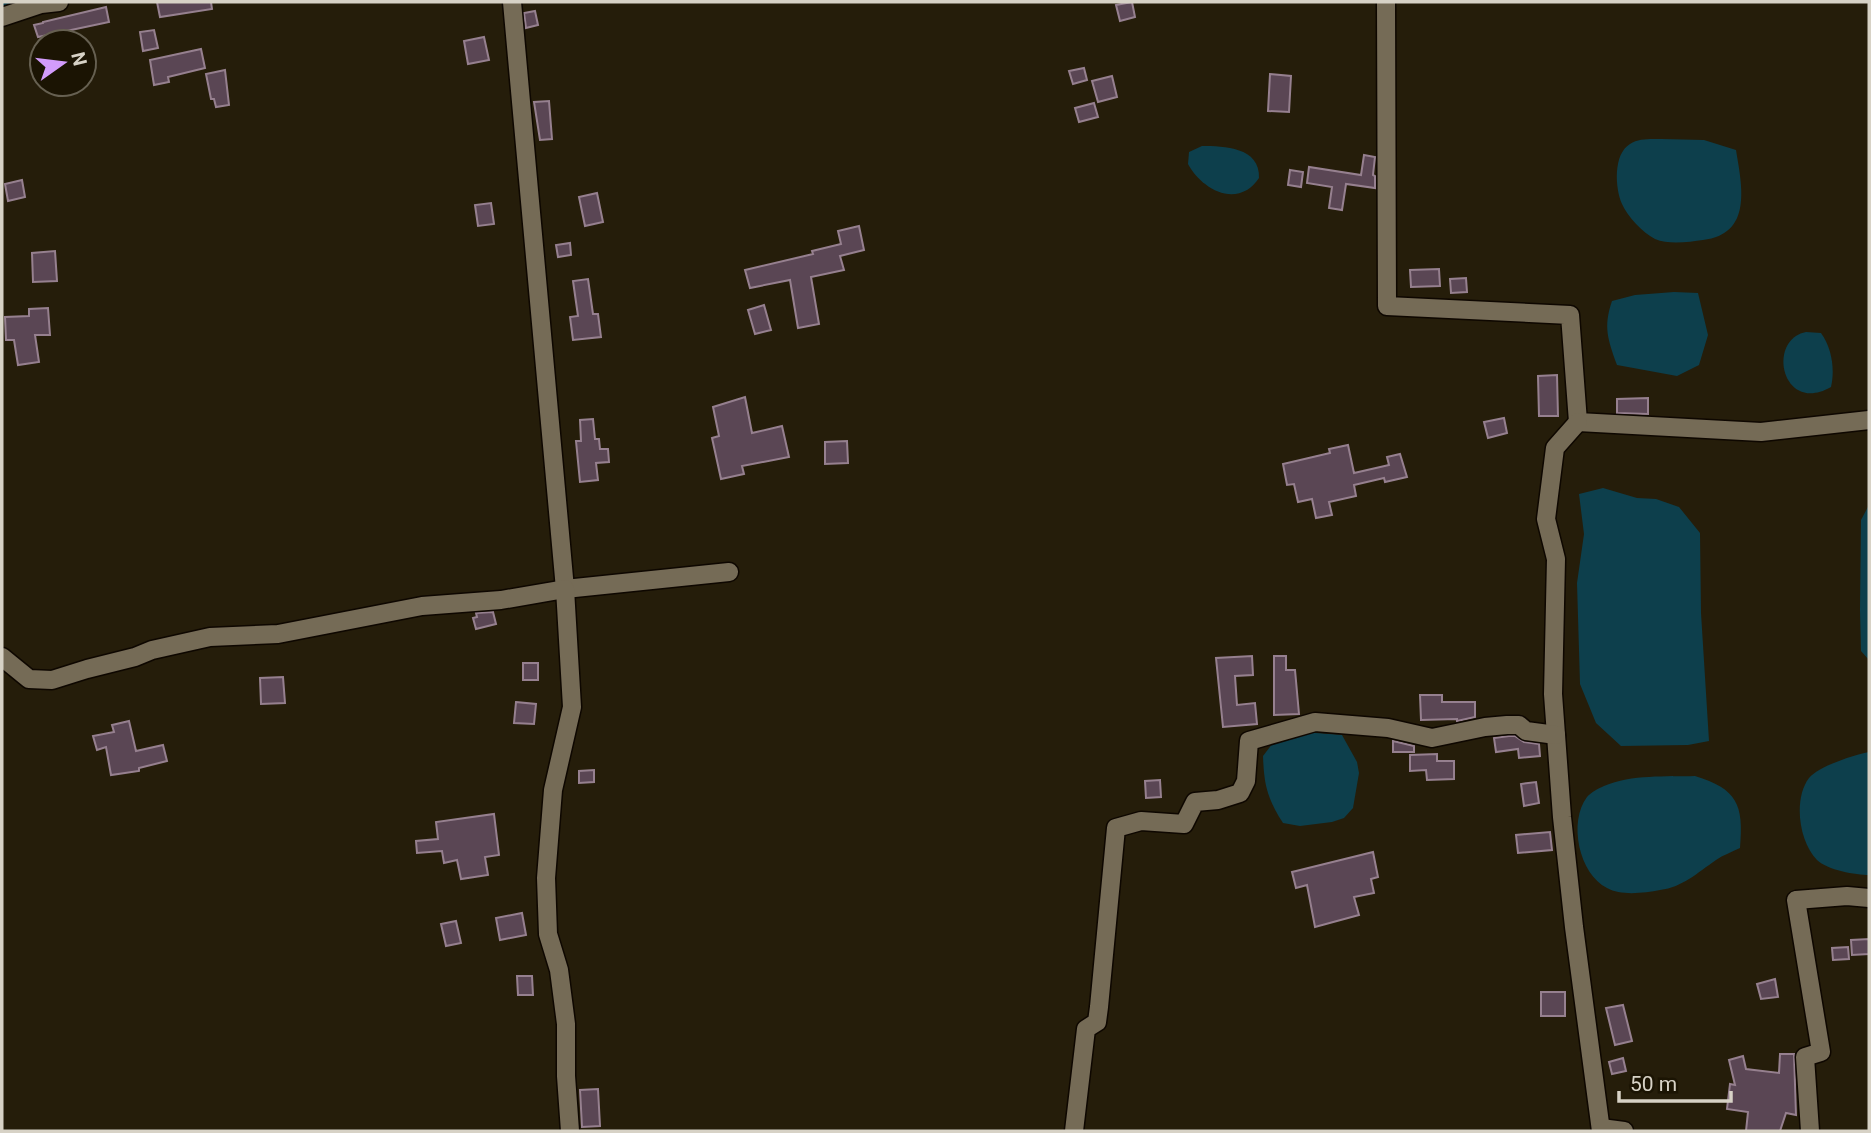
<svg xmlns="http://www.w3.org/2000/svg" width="1871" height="1133" font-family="Roboto,sans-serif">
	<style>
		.water { fill: #0d3f4c }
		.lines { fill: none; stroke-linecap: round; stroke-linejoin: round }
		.canal { stroke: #0d3f4c; stroke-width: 16 }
		.building { fill: #5a4654; stroke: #96808f; stroke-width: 2 }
		.street-casing { stroke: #0e0700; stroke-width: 21 }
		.street { stroke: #756b56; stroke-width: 18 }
	</style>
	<rect width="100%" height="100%" fill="#251d0a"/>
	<g class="water">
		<path d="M1661 139 1704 140 1736 150C1742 186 1753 234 1703 240 1689 242 1669 245 1655 239 1642 232 1628 217 1622 204 1615 188 1613 154 1630 144 1639 138 1651 139 1661 139Z"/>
		<path d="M1202 146C1224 146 1260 147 1259 178 1256 182 1252 187 1247 190 1224 203 1198 183 1188 164L1189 152Z"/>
		<path d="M1674 292 1698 293 1708 335 1699 365 1677 376 1617 365C1608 340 1603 327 1612 301L1635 295Z"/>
		<path d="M1806 332 1821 333C1832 348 1835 370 1831 387 1782 415 1766 340 1806 332Z"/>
		<polygon points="1603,488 1637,498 1656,499 1679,507 1700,533 1701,613 1709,741 1688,745 1621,746 1596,723 1580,684 1577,583 1584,534 1579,494"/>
		<polygon points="1869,505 1869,660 1861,651 1860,610 1861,520"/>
		<path d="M1303 732 1342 735 1357 762 1359 773 1353 808 1344 818 1332 822 1300 826 1283 823C1267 798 1264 785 1263 756L1276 739Z"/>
		<path d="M1869 752V875C1856 875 1827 870 1817 860 1799 842 1793 799 1809 778 1819 766 1854 755 1869 752Z"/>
		<path d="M1695 776C1737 789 1744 804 1740 848 1732 852 1723 855 1716 860 1697 873 1683 887 1660 890 1644 893 1621 896 1607 888 1579 874 1568 822 1587 797 1590 793 1599 788 1604 786 1632 774 1666 777 1695 776Z"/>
	</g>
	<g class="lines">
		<polyline class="canal" points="2,3 6,2"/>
	</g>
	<g class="building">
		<polygon points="157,2 211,2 212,9 160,17"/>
		<polygon points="1132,2 1135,17 1120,21 1116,5"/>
		<polygon points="106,7 109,22 38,37 34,25 43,23 43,22"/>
		<polygon points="535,11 538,25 526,28 524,13"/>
		<polygon points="154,30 158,48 143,51 140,32"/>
		<polygon points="484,37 489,60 468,64 464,41"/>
		<polygon points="201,49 205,68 168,77 169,82 154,85 150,60"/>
		<polygon points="1084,68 1087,80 1073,84 1069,71"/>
		<polygon points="225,70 229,105 216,107 214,99 211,99 206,74"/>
		<polygon points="1270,74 1291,76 1289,112 1268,111"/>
		<polygon points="1112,76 1117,97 1098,102 1092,81"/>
		<polygon points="549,101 552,139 540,140 534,102"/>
		<polygon points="1094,103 1098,117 1079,122 1075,108"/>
		<polygon points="1364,155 1375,157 1373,175 1375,176 1375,188 1346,184 1342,210 1329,208 1332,187 1307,183 1309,167 1361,175"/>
		<polygon points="1290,170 1303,172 1301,187 1288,185"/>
		<polygon points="22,180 25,197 8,201 5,184"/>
		<polygon points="597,193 603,222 585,226 579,197"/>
		<polygon points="491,203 494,224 478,226 475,205"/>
		<polygon points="859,226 864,250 840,256 844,270 811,277 819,324 798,328 790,280 750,288 745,270 813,254 812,251 841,244 838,231"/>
		<polygon points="570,243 571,255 558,257 556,245"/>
		<polygon points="55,251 57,281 33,282 32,253"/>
		<polygon points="1439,269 1440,286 1411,287 1410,270"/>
		<polygon points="1466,278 1467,292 1451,293 1450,279"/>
		<polygon points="588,279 593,314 598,314 601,337 573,340 570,317 578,316 573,281"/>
		<polygon points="764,305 771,330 755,334 748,310"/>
		<polygon points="48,308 50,335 35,335 39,362 18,365 14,340 6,340 5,317 29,316 29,309"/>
		<polygon points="1557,375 1558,416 1539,416 1538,376"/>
		<polygon points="745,397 752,433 782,426 789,457 742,466 744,474 721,479 712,438 719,436 713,407"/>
		<polygon points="1648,398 1648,414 1617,413 1617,399"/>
		<polygon points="1504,418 1507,433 1488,438 1484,422"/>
		<polygon points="593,419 595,439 599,439 600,449 608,449 609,462 596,463 598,480 580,482 576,441 581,441 580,420"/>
		<polygon points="847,441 848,463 825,464 825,442"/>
		<polygon points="1348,445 1354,473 1389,465 1387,457 1400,454 1407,477 1385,482 1384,478 1354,485 1356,496 1329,502 1332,515 1316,518 1312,499 1298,502 1294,484 1287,485 1283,464 1330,453 1329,449"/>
		<polygon points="493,612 496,624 476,629 473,618 477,617 476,613"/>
		<polygon points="1252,656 1253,675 1235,676 1237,705 1255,703 1257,724 1223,727 1216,658"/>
		<polygon points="1274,656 1286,656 1286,670 1295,670 1299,714 1274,715"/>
		<rect x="523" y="663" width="15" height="17"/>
		<polygon points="283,677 285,703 261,704 260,678"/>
		<polygon points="1420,695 1442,695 1442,702 1475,702 1475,717 1457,721 1457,719 1421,720"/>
		<polygon points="516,702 536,704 534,724 514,723"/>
		<polygon points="129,721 136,751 163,745 167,761 139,768 139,771 111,775 106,747 97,750 93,736 114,732 112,725"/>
		<polygon points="1509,736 1515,736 1524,742 1539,744 1540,756 1519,758 1518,749 1496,752 1494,738"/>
		<polygon points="1393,741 1414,746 1414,752 1393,752"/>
		<polygon points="1437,754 1437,761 1454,761 1454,779 1427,780 1426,770 1410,771 1410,755"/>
		<polygon points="594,770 594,782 579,783 579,771"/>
		<polygon points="1160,780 1161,797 1146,798 1145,781"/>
		<polygon points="1536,782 1539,803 1524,806 1521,784"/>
		<polygon points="494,814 499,855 485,857 488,875 461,879 457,860 444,863 442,851 417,853 416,841 438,839 436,822"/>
		<polygon points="1550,832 1552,850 1518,853 1516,835"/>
		<polygon points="1373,852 1378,877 1371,879 1374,893 1354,897 1359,915 1315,927 1307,885 1296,888 1292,872"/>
		<polygon points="522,913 526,935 500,940 496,918"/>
		<polygon points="456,921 461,943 446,946 441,924"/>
		<polygon points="1869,939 1869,954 1852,955 1851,940"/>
		<polygon points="1848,947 1849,959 1833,960 1832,948"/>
		<polygon points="517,976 532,976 533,995 518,995"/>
		<polygon points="1775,979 1778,997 1761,999 1757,984"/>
		<rect x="1541" y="992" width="24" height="24"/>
		<polygon points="1623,1005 1632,1041 1615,1045 1606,1008"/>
		<polygon points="1780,1054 1794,1054 1796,1115 1786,1113 1780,1131 1746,1131 1748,1112 1727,1109 1730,1084 1735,1085 1729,1060 1743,1056 1746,1069 1779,1073"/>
		<polygon points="1623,1058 1626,1071 1612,1074 1609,1062"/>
		<polygon points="598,1089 600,1126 582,1127 580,1090"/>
	</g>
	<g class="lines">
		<defs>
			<g id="street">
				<polyline points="512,2 565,589 729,572"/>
				<polyline points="1386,2 1387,306 1570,315 1578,422 1761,432 1869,420"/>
				<polyline points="2,17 41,4 59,2"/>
				<polyline points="1578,422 1555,448 1546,519 1556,559 1553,694 1562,817 1574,927 1601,1131"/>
				<polyline points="2,657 29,679 52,680 87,669 135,657 152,650 210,637 278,634 422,606 501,600 565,589 572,707 553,790 546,878 548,934 559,970 566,1024 566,1076 570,1131"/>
				<polyline points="1601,1128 1624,1131"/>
				<polyline points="1074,1131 1086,1029 1097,1022 1099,1007 1116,828 1141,821 1184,824 1195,802 1218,800 1240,793 1246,781 1249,741 1315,722 1388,728 1432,738 1485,727 1507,725 1519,725 1526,731 1556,735"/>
				<polyline points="1810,1131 1805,1057 1821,1052 1796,900 1847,896 1869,898"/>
			</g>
		</defs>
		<use href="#street" class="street-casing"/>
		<use href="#street" class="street"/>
	</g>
	<rect width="1871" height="1133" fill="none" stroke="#d7d2c6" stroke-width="7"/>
	<g transform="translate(63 63) rotate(76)"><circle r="33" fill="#1b1403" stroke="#666051" stroke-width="2"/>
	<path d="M0-5L12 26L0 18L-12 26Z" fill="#d39cfc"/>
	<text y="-10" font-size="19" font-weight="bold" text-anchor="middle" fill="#d7d2c6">N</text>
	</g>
	<path d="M1619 1091v10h112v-10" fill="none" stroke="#d7d2c6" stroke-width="3.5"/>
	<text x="1630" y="1091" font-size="21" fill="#d7d2c6" stroke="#1b1403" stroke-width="5" paint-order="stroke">50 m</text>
</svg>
